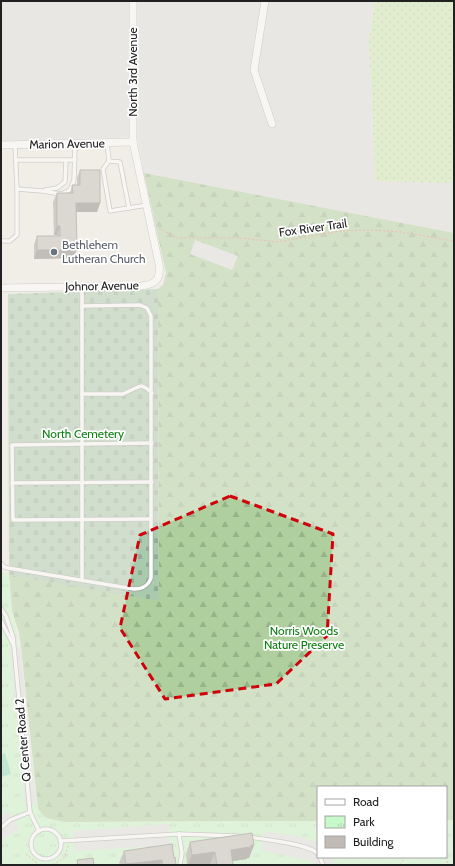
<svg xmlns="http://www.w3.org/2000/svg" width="455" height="866" font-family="Cabin,sans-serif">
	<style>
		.residential { fill: #dfdede }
		.grass { fill: url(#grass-dots) }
		.forest { fill: url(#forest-firs) }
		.cemetery { fill: url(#cemetery-stones) }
		.park { fill: url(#park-tufts) }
		.pitch { fill: #88deba }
		.parking { fill: #e1e1e1 }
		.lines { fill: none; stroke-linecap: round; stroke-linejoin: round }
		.lane-casing { stroke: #a5a5a5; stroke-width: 5 }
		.street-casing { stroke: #a5a5a5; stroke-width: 8 }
		.path { stroke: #f87b73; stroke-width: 1; stroke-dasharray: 2 2; stroke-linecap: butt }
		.lane { stroke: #fff; stroke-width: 3.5 }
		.street { stroke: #fff; stroke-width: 7 }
		.wall { fill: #a7a09c }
		.shaded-wall { fill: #88827f }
		.building { fill: #c2bab5; stroke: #88827f }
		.marked { fill: none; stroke: #d0030c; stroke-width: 3; stroke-dasharray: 8 5; stroke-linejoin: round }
		.worship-dot { fill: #6b7280; stroke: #fff; stroke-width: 1.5 }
		.labels { text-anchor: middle; stroke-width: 3.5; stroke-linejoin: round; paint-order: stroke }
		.street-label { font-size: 12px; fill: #212121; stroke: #fff }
		.worship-label { font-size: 12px; fill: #5b616d; stroke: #fff; text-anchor: start }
		.park-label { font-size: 12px; fill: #0e8113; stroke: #fff }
	</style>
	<defs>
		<pattern id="grass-dots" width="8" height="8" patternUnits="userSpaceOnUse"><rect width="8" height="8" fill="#cfeab0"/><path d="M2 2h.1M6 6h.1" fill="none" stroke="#b1c897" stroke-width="1.8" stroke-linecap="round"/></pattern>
		<pattern id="forest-firs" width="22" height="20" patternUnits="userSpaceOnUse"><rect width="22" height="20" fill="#afd09e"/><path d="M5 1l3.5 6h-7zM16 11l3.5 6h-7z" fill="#96b288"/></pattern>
		<pattern id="cemetery-stones" width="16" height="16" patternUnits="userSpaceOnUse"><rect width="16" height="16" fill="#aacaad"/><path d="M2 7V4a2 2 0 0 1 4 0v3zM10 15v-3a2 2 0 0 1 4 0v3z" fill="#92ad95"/></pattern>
		<pattern id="park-tufts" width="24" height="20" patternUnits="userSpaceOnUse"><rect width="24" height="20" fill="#c8f9ca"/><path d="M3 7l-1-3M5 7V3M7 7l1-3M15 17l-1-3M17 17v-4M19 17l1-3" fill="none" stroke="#acd5ad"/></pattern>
	</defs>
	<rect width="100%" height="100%" fill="#f1eee8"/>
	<polygon class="residential" points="1,1 375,1 369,40 375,181 454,183 454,233 144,173 137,137 1,141"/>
	<polygon class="grass" points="375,1 454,1 454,183 375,181 369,40"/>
	<polygon class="forest" points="144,173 454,233 454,820 446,820 446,787 318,787 318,821 54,822 40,814 38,809 21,647 19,633 12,611 9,575 159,600 158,289 163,285 166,273"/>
	<polygon class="cemetery" points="158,289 159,601 9,575 8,294"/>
	<polygon class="park" points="1,571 9,575 12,611 15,621 38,809 46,818 65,822 318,821 318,857 446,857 446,820 454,820 454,865 1,865"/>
	<polygon class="pitch" points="5,753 11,774 1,777 1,754"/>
	<g class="parking">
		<polygon points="195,240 238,256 232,270 190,254"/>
		<polygon points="21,647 36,803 25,804 10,648"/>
		<polygon points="9,811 19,829 4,839 1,843 1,817"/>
		<polygon points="169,824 170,845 75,851 73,831"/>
		<polygon points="265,831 301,837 316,842 318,843 318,857 332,857 334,865 314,865 314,862 310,861 262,850"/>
	</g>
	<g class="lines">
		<defs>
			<g id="lane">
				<polyline points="107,143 109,161 103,169 110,211 147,205"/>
				<polyline points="16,160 66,160"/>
				<polyline points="109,161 120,162 129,208"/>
				<polyline points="17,189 42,191 61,194 70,190 74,180 75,143"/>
				<polyline points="45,190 57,188 65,182 66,160 75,160"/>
				<polyline points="1,241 10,241 17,235 17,189 15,145"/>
				<polyline points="82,287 82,580"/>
				<polyline points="82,394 123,394 138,387 142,386 146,388 152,393"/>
				<polyline points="12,483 152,482"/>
				<polyline points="151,519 13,520 12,445 152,443"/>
				<path d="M1 563 4 567 8 568 134 589C143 589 148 586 151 578V316L147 308 140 305 82 306"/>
				<polyline points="1,609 6,616 13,637 30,812 39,831"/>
				<polyline points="1,621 13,644"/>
				<polyline points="1,828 10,820 30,812"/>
				<circle cx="46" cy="844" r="15"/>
				<polyline points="179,834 182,853 180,865"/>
				<path d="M248 837C262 839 310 844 318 854"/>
				<polyline points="60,841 179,834 238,836"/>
				<polyline points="320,857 323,865"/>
			</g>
			<g id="street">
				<polyline points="265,1 254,70 272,124"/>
				<polyline points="1,145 133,142"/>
				<path d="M1 288 140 286C156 285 161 279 159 264L133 142V1"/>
			</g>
		</defs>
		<use href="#lane" class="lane-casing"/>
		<use href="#street" class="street-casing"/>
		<g class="path">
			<polyline points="159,228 177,238 240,238 277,242 341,231 371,230 401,232 454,241"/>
			<polyline points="26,854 39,865"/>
			<polyline points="446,857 448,865"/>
			<polyline points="53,865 65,857 68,846"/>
			<polyline points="400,865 405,857"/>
		</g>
		<use href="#lane" class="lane"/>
		<use href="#street" class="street"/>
	</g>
	<g class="wall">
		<polygon points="80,170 100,203 97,212 76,212 73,258 34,259 34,245 37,236 57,236 57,235 54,235 53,202 57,193 70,193 72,185 77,185 77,178"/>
		<polygon points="190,842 254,845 249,858 247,858 247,859 232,861 233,865 211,865 210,864 205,865 187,865 186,854"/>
		<polygon points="124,851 174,858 176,865 120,865 119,863"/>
	</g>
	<g class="shaded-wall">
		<polygon points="76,203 100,203 97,212 73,212"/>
		<polygon points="57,226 60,226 57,235 54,235"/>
		<polygon points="37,250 77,250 73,258 34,259"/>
		<polygon points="254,845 249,858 247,858 247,859 226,862 231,850"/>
		<polygon points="215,852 210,864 205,865 188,865 192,855"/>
		<polygon points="162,860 160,865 126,865 126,864"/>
	</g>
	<g class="building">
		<polygon points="80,170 100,170 100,203 76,203 77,250 37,250 37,236 60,236 60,226 57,226 57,193 73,193 72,185 80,185"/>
		<polygon points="252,833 254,845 251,845 251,847 231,850 233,865 217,865 215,852 192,855 190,842"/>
		<polygon points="172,844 174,858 175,857 176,865 163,865 162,860 126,864 124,851"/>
		<polygon points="93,858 94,865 78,865 77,860"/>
	</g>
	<path d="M0 0H455V866H0ZM230 496 333 534 327 636 276 684 165 699 120 628 140 535Z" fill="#f1eee8" fill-opacity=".55" fill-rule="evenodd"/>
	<path class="marked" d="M230 496 333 534 327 636 276 684 165 699 120 628 140 535Z"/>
	<circle class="worship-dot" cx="54" cy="252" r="4"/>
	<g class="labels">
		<g class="street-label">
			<text transform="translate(133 72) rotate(-90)" y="4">North 3rd Avenue</text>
			<text transform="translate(67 144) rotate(-1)" y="4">Marion Avenue</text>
			<text transform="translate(313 228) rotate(-8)" y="4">Fox River Trail</text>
			<text transform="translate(102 286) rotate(-1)" y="4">Johnor Avenue</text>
			<text transform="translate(23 740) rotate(-95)" y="4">Q Center Road 2</text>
		</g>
		<g class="worship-label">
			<text x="62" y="249">Bethlehem<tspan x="62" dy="14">Lutheran Church</tspan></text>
		</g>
		<g class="park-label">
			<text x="83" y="438">North Cemetery</text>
			<text x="304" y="635">Norris Woods<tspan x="304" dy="14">Nature Preserve</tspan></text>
		</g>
	</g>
	<rect width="455" height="866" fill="none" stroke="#212121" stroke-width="4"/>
	<rect x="317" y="786" width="130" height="72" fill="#ffffff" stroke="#a6a6a6"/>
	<rect x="325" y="799" width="20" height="6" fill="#ffffff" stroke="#a6a6a6"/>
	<text x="353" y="806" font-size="12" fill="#212121">Road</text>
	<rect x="325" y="816" width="20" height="12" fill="url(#park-tufts)" stroke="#a6a6a6"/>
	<text x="353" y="826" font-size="12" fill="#212121">Park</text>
	<rect x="325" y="836" width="20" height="12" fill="#c2bab5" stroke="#a6a6a6"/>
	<text x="353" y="846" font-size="12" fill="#212121">Building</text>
</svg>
